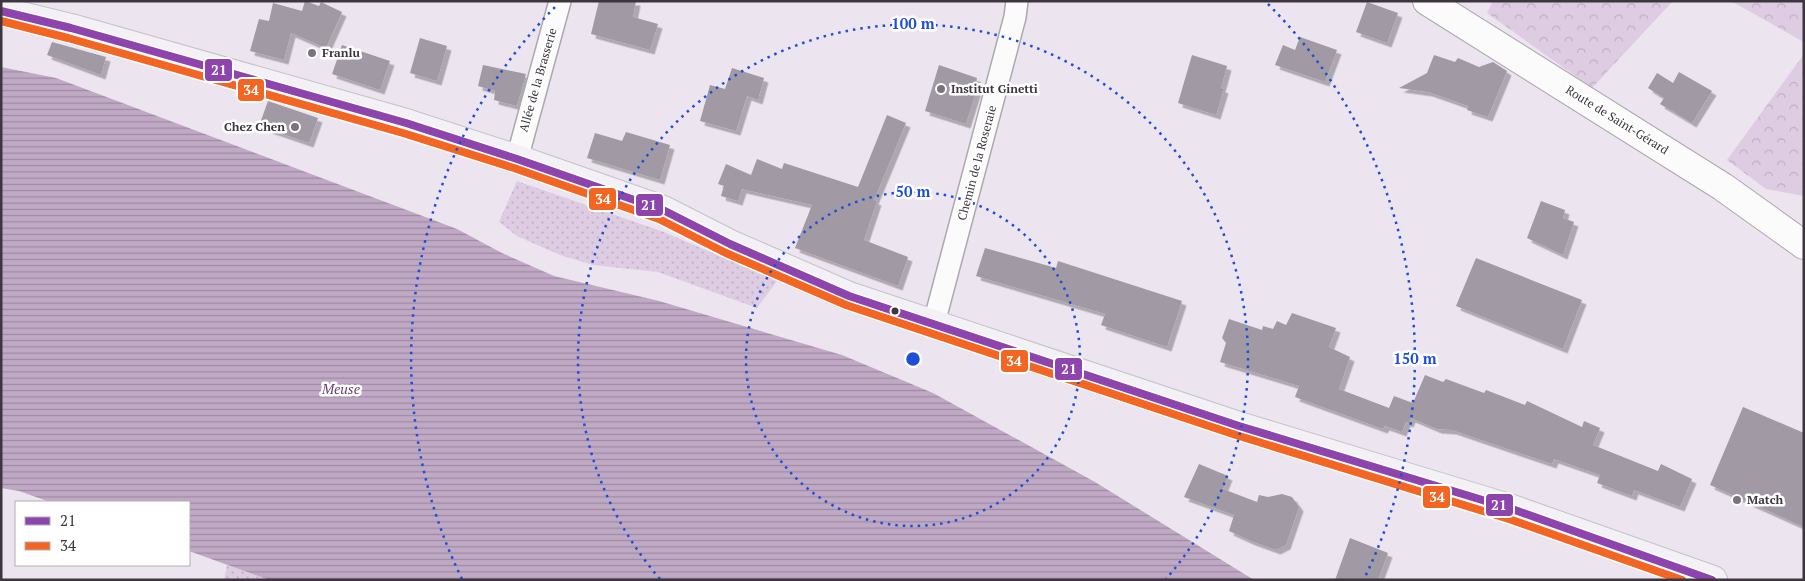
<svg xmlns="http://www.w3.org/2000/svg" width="1805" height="581" font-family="'PT Serif',serif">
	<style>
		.grass { fill: url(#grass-dots) }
		.forest { fill: url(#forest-crowns) }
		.water { fill: url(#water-rules) }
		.building { fill: #a199a3; filter: url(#shadow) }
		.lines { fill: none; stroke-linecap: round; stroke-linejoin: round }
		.minor-casing { stroke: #ada7af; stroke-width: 24 }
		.secondary-casing { stroke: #ada7af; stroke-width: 30 }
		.primary-casing { stroke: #c6c2c7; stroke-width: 30 }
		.minor { stroke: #fcfbfc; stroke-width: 21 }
		.secondary { stroke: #fcfbfc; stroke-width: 28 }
		.primary { stroke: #f4f1f6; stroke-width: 28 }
		.bus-1-casing { stroke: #fff; stroke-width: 11 }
		.bus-2-casing { stroke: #fff; stroke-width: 11 }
		.bus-1 { stroke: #8e44ad; stroke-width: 8 }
		.bus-2 { stroke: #f26522; stroke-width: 8 }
		.ring { fill: none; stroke: #1d4ed8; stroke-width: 2.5; stroke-dasharray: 2.5 5 }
		.poi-dot { fill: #7a737c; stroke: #fff; stroke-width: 2 }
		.bus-dot { fill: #3d363e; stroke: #fff; stroke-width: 2 }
		.labels { text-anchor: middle; stroke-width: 5; stroke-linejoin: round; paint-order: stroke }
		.poi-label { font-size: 12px; font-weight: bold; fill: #3d363e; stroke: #fff; text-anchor: start }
		.street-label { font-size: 12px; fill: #3d363e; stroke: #fff }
		.water-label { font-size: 14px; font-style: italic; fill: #663f70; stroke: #fff }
		.centre { fill: #1d4ed8; stroke: #fff; stroke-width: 2.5 }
		.ring-label { font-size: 15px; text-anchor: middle; font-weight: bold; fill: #1d4ed8; stroke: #fff; stroke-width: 5; stroke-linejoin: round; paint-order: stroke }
		.line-badge { stroke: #fff; stroke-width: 2 }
		.badge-label { font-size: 14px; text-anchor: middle; font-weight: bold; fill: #fff }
	</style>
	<defs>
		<pattern id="grass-dots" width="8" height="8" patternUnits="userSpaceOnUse" patternTransform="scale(1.25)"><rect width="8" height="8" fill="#decce3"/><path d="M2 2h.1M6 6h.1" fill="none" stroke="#bfb0c4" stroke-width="1.8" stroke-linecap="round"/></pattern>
		<pattern id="forest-crowns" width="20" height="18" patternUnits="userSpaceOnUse" patternTransform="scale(1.25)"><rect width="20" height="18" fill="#decce3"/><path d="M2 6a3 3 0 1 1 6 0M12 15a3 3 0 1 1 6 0" fill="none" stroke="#bfb0c4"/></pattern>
		<pattern id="water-rules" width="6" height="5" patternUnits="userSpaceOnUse" patternTransform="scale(1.25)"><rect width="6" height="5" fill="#c0a9c5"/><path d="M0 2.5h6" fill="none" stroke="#9d8aa1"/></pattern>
		<filter id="shadow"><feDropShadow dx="4.5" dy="4.5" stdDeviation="0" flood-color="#0004"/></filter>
	</defs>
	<rect width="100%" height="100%" fill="#ece4ee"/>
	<g class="grass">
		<polygon points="517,181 664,232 777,281 757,308 658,272 593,265 560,255 517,236 499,222"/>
		<polygon points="227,565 269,580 224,580"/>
	</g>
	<g class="forest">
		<polygon points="1493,1 1673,1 1592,88 1487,13"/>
		<polygon points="1731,1 1804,1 1804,42"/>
		<polygon points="1804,54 1804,196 1766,189 1727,160"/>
	</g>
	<polygon class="water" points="1,67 56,78 457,229 502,253 554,276 659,301 842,355 933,393 1095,482 1254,580 269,580 189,551 189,502 50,502 19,491 1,488"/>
	<g class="building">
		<polygon points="305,1 319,6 321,2 342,12 326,48 291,33 284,60 250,51 259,19 269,21 273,3 302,11"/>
		<polygon points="599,1 636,1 633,17 658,24 650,50 591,34"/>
		<polygon points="1367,2 1398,13 1387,43 1356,32"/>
		<polygon points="1300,37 1337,50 1325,82 1275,65 1283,45 1295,50"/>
		<polygon points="420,38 447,46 437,81 410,73"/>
		<polygon points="52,42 106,57 101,75 47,55"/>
		<polygon points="342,45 390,61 380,90 332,74"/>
		<polygon points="1192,55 1227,66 1221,88 1224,89 1216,115 1178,103"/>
		<polygon points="1434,55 1455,62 1458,58 1479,67 1493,62 1507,71 1488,117 1467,110 1468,106 1428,92 1399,88 1427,73"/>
		<polygon points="483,65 526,74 517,106 494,100 495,91 478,86"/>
		<polygon points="939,65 977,78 975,88 977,89 966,124 925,111"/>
		<polygon points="732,68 764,78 758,100 747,96 736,131 700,121 710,85 725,89"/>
		<polygon points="1679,72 1712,91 1692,123 1660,104 1664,98 1648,88 1657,73 1673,83"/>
		<polygon points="268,101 318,118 309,143 259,126"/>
		<polygon points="887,115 906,123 874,200 877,201 864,240 908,257 898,286 795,248 812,205 742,189 738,201 721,196 724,186 718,184 726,164 751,175 757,159 782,169 784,163 858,187"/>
		<polygon points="626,132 670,145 660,180 587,158 595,133 622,141"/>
		<polygon points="1541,201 1565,210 1563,218 1574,222 1563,255 1527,238"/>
		<polygon points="985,248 1056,268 1058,261 1182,301 1167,347 1101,325 1105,314 976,276"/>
		<polygon points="1476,258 1582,300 1563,349 1456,306"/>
		<polygon points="1292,313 1336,328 1329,347 1350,357 1339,389 1389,408 1394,396 1413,403 1425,375 1443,382 1446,379 1484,393 1486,390 1525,405 1527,401 1582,427 1584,421 1600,428 1593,445 1658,471 1661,464 1692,479 1680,507 1634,490 1632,496 1597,483 1600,475 1554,459 1552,464 1452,430 1437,429 1411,418 1409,423 1406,422 1402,432 1385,426 1383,429 1295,397 1299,386 1220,362 1226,343 1222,338 1229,319 1262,330 1263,326 1273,329 1277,321 1286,325"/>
		<polygon points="1743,407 1804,433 1804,527 1710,485"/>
		<polygon points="1199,464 1228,476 1223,489 1257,502 1259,495 1268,497 1282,494 1292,497 1299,507 1286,545 1276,550 1251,541 1229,531 1234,515 1184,497"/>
		<polygon points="1350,538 1388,553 1378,580 1335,580"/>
	</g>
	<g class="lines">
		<defs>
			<g id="minor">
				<polyline points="517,159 560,1"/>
				<polyline points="934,323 1015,17 1017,1"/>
			</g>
			<polyline id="secondary" points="1427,1 1723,187 1804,245"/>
			<polyline id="primary" points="1,11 71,28 406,123 517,159 663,210 730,244 849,296 1239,426 1512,509 1713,580"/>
		</defs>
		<use href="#minor" class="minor-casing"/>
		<use href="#secondary" class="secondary-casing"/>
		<use href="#primary" class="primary-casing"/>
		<use href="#minor" class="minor"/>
		<use href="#secondary" class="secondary"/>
		<use href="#primary" class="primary"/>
		<defs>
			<polyline id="bus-1" points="1,11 71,28 406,123 517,159 663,210 730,244 849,296 1239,426 1512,509 1712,580"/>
			<polyline id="bus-2" points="1,21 68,38 403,133 514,168 659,219 726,253 846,305 1236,435 1509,519 1682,580"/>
		</defs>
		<use href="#bus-1" class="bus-1-casing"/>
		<use href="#bus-2" class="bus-2-casing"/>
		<use href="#bus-1" class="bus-1"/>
		<use href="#bus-2" class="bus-2"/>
	</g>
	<g class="ring">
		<circle cx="913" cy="359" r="167"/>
		<path d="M660 579A335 335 0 1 1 1166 579"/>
		<path d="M462 579A502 502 0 0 1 558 4M1268 4A502 502 0 0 1 1364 579"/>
	</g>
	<g class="poi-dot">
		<circle cx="312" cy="53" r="5"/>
		<circle cx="941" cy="89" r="5"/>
		<circle cx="295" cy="127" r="5"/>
		<circle cx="1737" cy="500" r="5"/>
	</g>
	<circle class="bus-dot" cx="895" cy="311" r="4.5"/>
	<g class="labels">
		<g class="poi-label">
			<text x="322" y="57">Franlu</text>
			<text x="951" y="93">Institut Ginetti</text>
			<text x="285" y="131" text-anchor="end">Chez Chen</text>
			<text x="1747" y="504">Match</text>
		</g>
		<g class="street-label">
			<text transform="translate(538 80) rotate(-74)" y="4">Allée de la Brasserie</text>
			<text transform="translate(1617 120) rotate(32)" y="4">Route de Saint-Gérard</text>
			<text transform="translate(977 163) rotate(-75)" y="4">Chemin de la Roseraie</text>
		</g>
		<g class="water-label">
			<text x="341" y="394">Meuse</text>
		</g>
	</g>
	<circle cx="913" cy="359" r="8" class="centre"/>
	<g class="ring-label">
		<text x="913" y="29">100 m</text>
		<text x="913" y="197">50 m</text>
		<text x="1415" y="364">150 m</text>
	</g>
	<g class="line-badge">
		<rect x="204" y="58" width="29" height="24" rx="5" fill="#8e44ad"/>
		<rect x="237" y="78" width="28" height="24" rx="5" fill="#f26522"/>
		<rect x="588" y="187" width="29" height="24" rx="5" fill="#f26522"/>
		<rect x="635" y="193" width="29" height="24" rx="5" fill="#8e44ad"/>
		<rect x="1000" y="349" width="29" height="24" rx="5" fill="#f26522"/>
		<rect x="1054" y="357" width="29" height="24" rx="5" fill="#8e44ad"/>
		<rect x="1422" y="485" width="29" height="24" rx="5" fill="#f26522"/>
		<rect x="1485" y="493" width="29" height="24" rx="5" fill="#8e44ad"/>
	</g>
	<g class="badge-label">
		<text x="219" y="75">21</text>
		<text x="251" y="95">34</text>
		<text x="603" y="204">34</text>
		<text x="649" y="210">21</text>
		<text x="1014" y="366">34</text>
		<text x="1069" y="374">21</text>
		<text x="1437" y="502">34</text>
		<text x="1499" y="510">21</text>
	</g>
	<rect width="1805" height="581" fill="none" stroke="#3d363e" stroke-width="5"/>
	<rect x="15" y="501" width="175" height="65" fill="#ffffff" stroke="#b1afb2"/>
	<rect x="25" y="517" width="25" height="8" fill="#8e44ad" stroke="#b1afb2"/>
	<text x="60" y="526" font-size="15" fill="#3d363e">21</text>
	<rect x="25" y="542" width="25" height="8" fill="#f26522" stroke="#b1afb2"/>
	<text x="60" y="551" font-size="15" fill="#3d363e">34</text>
</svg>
